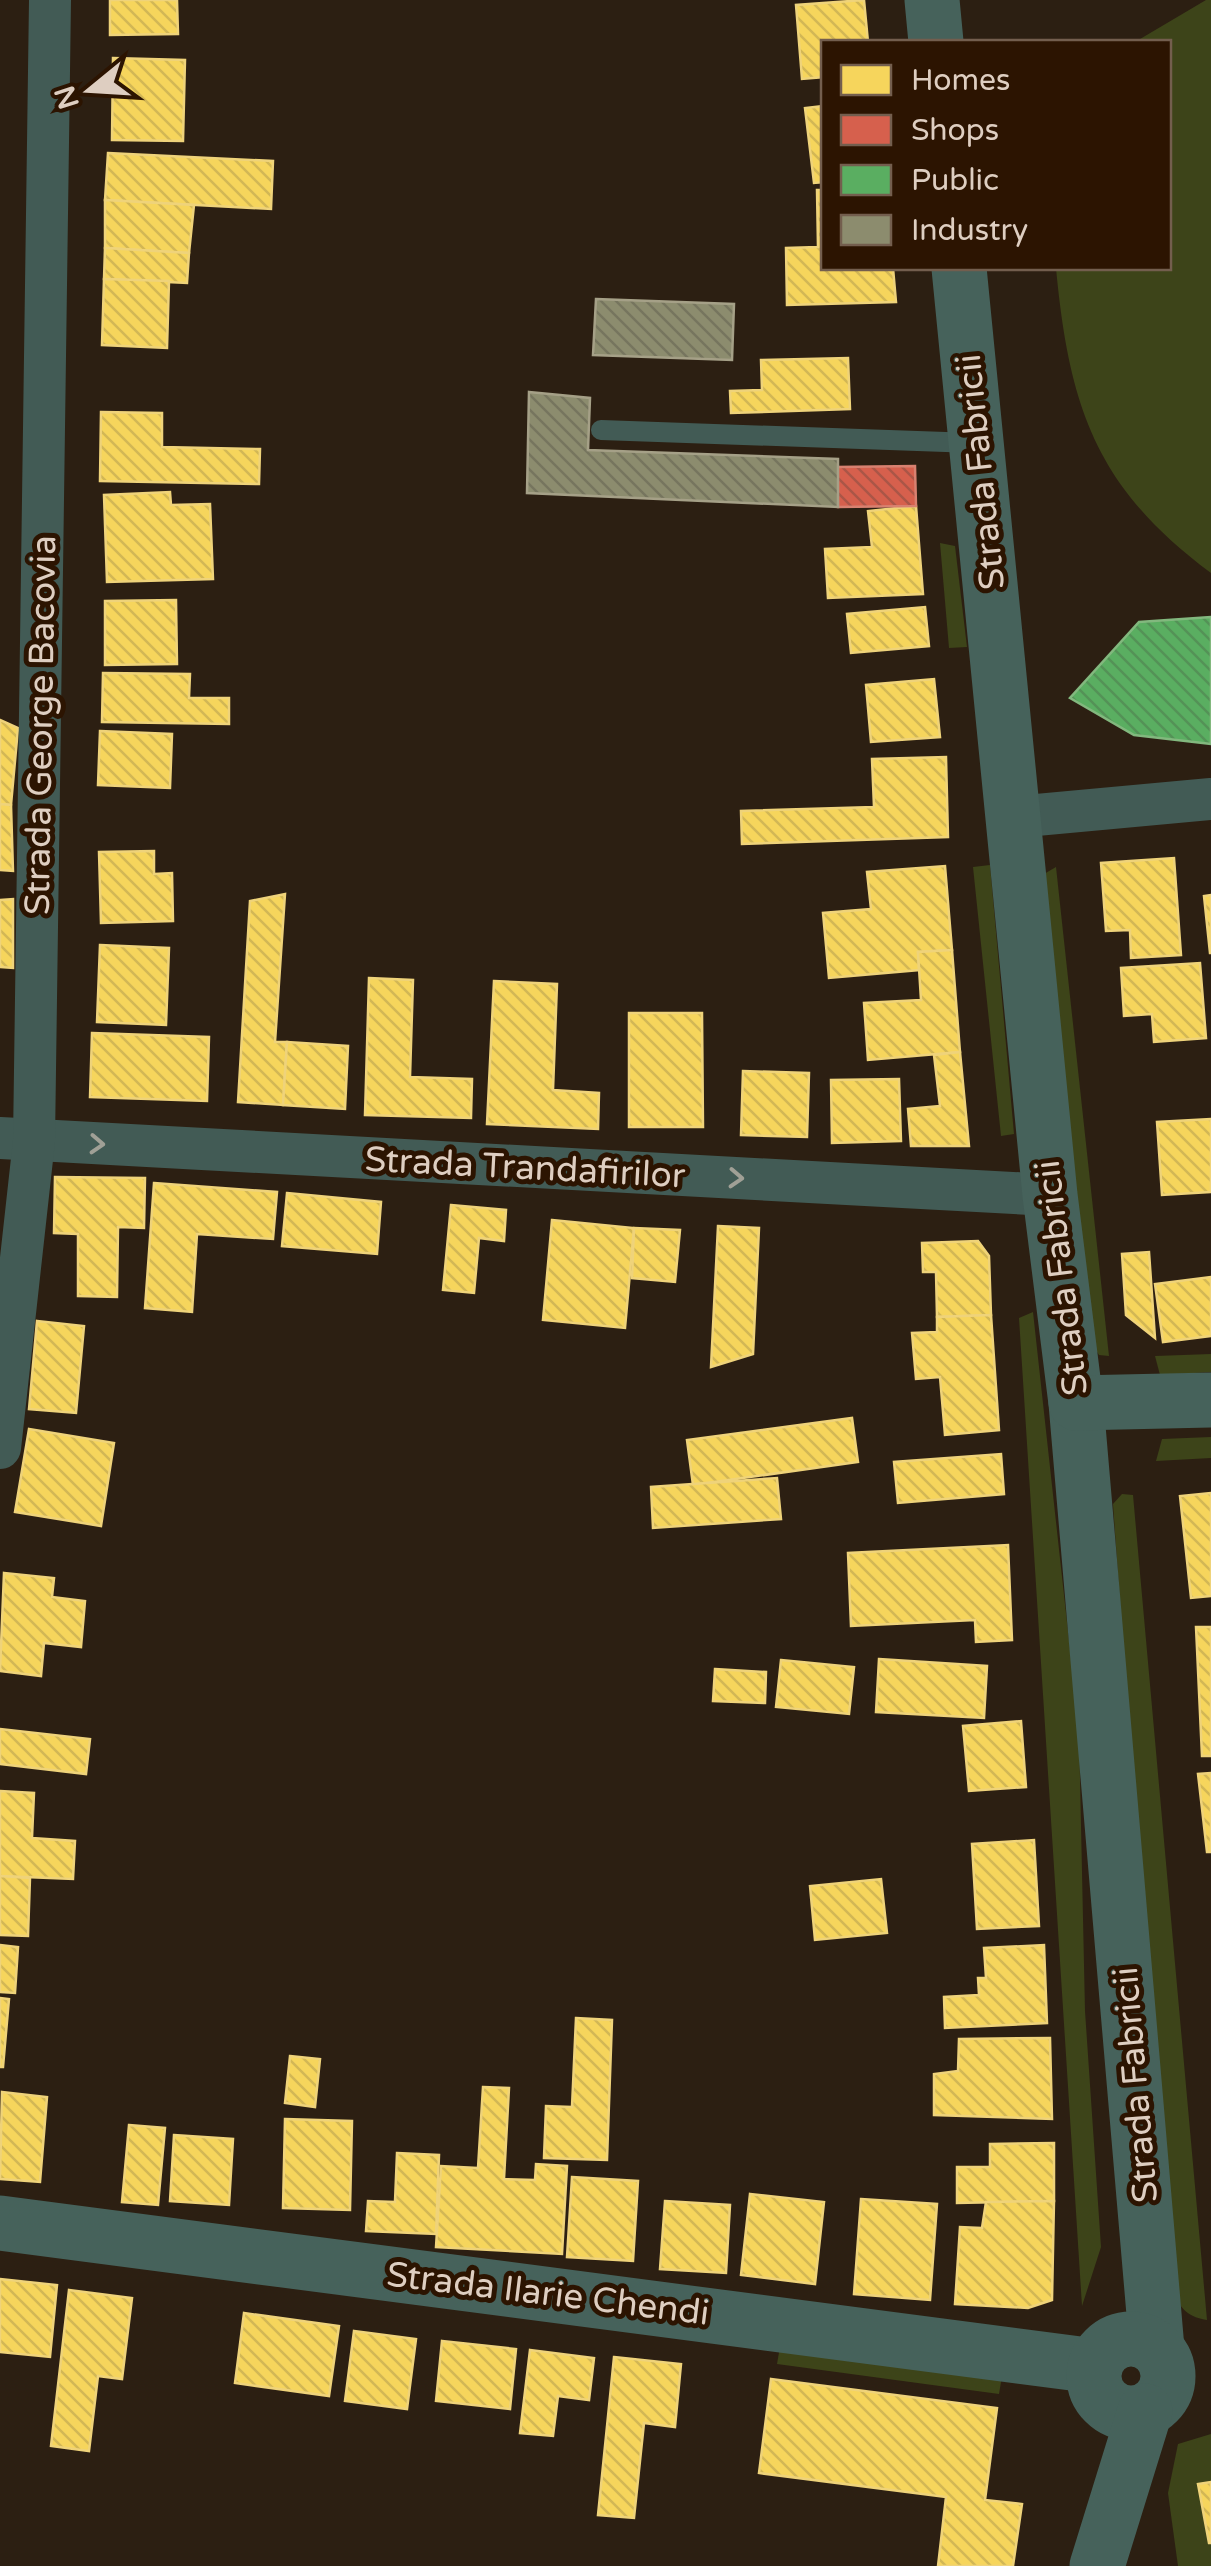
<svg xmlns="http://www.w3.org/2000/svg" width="1211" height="2566" font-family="'Varela Round',sans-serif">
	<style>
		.green { fill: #3d4419 }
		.homes { fill: url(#homes-back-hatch); stroke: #efd37a; stroke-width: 2.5 }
		.shops { fill: url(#shops-back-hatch); stroke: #d88170; stroke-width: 2.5 }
		.public { fill: url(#public-back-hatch); stroke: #82b87e; stroke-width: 2.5 }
		.industry { fill: url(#industry-back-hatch); stroke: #a5a087; stroke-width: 2.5 }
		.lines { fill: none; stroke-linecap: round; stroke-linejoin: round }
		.lane { stroke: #425b55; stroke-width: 20 }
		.street { stroke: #425b55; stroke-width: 42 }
		.secondary { stroke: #46625b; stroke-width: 55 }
		.oneway { stroke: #a0a096 }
		.labels { text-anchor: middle; stroke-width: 10; stroke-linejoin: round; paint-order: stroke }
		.street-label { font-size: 35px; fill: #decec1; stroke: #2c1401 }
	</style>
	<defs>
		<pattern id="homes-back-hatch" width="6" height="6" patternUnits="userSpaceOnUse" patternTransform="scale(2.5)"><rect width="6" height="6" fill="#f6d55c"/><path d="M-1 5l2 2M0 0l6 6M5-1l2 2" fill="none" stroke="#d2b755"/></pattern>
		<pattern id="shops-back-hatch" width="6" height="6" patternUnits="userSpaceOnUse" patternTransform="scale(2.5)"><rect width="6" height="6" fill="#d6604d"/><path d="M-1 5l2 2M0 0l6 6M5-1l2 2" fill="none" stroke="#aa5647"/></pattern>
		<pattern id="public-back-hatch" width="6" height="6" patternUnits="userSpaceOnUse" patternTransform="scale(2.5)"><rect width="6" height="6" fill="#5aae61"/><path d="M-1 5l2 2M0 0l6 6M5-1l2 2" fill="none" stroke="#549257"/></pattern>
		<pattern id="industry-back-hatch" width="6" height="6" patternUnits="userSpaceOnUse" patternTransform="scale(2.5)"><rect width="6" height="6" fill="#8c8c6e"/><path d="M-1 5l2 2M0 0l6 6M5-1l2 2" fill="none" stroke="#76755e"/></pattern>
	</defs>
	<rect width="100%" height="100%" fill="#2c1f12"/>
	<g class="green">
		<path d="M1206 0H1211V573C1096 488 1069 406 1056 268H1168V42H1135Z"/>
		<polygon points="940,543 955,546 967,647 949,648"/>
		<polygon points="990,865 1014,1134 1001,1136 973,867"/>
		<polygon points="1056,867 1109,1356 1099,1355 1094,1347 1038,888 1044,874"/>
		<polygon points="1033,1312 1079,1732 1085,2011 1101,2247 1082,2306 1019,1318"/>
		<polygon points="1211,1354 1211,1372 1160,1375 1155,1356"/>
		<polygon points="1211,1437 1211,1458 1156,1461 1162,1439"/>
		<path d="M1122 1494 1133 1495 1207 2320C1170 2315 1172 2281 1166 2250L1113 1504Z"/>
		<polygon points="781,2341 1002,2376 999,2394 777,2364"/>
		<polygon points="1211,2434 1211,2566 1178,2566 1168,2493 1178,2444"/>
	</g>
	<g class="homes">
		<polygon points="110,0 177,0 178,34 110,35"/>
		<polygon points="864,0 868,42 824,42 824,77 802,79 796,5"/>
		<polygon points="113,58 185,60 183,141 112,140"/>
		<polygon points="824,106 824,182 814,183 805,108"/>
		<polygon points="108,153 273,161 271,209 105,200"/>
		<polygon points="817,190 824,190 824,268 893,268 896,302 787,305 786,248 818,247"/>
		<polygon points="105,200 194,205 189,253 105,248"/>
		<polygon points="105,248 189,253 187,283 104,279"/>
		<polygon points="104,279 169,281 167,348 102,345"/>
		<polygon points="848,358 850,409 731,413 730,391 762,390 761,360"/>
		<polygon points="101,412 162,413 162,447 260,449 259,484 100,481"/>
		<polygon points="170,492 171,505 210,504 213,579 107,582 104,495"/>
		<polygon points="916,506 923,594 828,598 825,549 872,547 868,511"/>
		<polygon points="176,600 177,664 105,665 105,601"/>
		<polygon points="925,607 929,646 851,653 847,614"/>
		<polygon points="103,673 190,674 189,698 229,698 229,724 102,722"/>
		<polygon points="934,679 940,737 871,742 866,685"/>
		<polygon points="0,720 18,728 11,805 0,804"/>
		<polygon points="100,731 172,734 170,788 98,785"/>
		<polygon points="946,757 948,837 742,844 741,811 874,807 872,759"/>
		<polygon points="0,804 11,805 13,871 0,870"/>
		<polygon points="154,851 154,874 172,873 173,921 101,923 99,852"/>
		<polygon points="1174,858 1181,955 1131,958 1130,930 1106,931 1101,863"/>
		<polygon points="945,866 952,950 918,952 919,970 829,978 823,913 871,909 867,872"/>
		<polygon points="285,894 275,1042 287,1042 283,1105 238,1102 250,901"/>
		<polygon points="1211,895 1211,953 1210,953 1204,896"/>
		<polygon points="13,899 13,968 0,967 0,900"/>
		<polygon points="100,945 169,948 166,1025 97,1022"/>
		<polygon points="952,950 960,1052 868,1060 864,1003 921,1000 918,952"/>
		<polygon points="1200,963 1206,1038 1154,1042 1152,1014 1124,1016 1121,968"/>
		<polygon points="369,978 413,980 410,1077 472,1079 471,1118 365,1115"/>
		<polygon points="494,981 557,984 553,1090 599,1093 598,1129 487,1124"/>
		<polygon points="629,1013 702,1013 703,1127 629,1127"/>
		<polygon points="92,1033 209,1037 207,1101 90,1097"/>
		<polygon points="287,1042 348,1046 345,1109 283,1105"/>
		<polygon points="960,1052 969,1146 911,1146 908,1109 940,1106 934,1055"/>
		<polygon points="743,1071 809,1073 807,1137 741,1135"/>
		<polygon points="899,1079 901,1141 832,1143 831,1080"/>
		<polygon points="1211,1119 1211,1192 1162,1195 1157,1122"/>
		<polygon points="55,1177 145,1178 144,1228 118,1227 117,1297 78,1296 78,1234 54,1233"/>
		<polygon points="154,1183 277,1192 273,1239 197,1234 192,1312 145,1308"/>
		<polygon points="287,1193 381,1202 377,1254 282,1246"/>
		<polygon points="451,1205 506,1210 504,1241 479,1238 474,1293 443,1290"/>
		<polygon points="552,1220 634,1228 625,1328 543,1320"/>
		<polygon points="718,1226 759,1228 753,1354 711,1367"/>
		<polygon points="634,1228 680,1230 675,1282 632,1278"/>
		<polygon points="978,1241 989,1256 991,1315 937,1317 936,1272 923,1272 922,1243"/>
		<polygon points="1149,1252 1155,1338 1126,1315 1122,1254"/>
		<polygon points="1211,1277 1211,1336 1163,1342 1155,1284"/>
		<polygon points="991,1315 999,1430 945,1435 940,1377 916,1379 912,1333 937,1332 937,1317"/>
		<polygon points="37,1321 84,1326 76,1413 29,1409"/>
		<polygon points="852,1418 858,1462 693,1485 687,1440"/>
		<polygon points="29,1429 114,1443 101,1526 15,1512"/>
		<polygon points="1001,1454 1004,1494 898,1503 894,1462"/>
		<polygon points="777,1478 781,1519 653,1528 651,1487"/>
		<polygon points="1211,1493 1211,1596 1191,1598 1180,1496"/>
		<polygon points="1008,1545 1012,1640 976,1642 975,1620 851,1626 848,1553"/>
		<polygon points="4,1573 54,1578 52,1597 85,1601 81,1647 44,1643 41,1676 0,1671"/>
		<polygon points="1196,1627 1211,1627 1211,1756 1202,1756"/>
		<polygon points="879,1659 987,1666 984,1718 876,1712"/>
		<polygon points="781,1660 854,1667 849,1714 776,1707"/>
		<polygon points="715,1669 766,1672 765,1703 713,1701"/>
		<polygon points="1021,1721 1026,1787 969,1791 963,1726"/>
		<polygon points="0,1729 90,1739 86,1774 0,1764"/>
		<polygon points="1211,1773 1211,1852 1207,1852 1198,1774"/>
		<polygon points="0,1791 34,1793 32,1838 75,1841 73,1879 0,1876"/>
		<polygon points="1034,1840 1039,1926 977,1929 972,1844"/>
		<polygon points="0,1876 30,1878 28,1936 0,1935"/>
		<polygon points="881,1879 887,1933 815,1940 810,1886"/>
		<polygon points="0,1945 18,1947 15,1993 0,1992"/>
		<polygon points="1044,1945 1047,2023 945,2028 944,1997 979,1995 978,1978 986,1978 984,1948"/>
		<polygon points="0,1998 9,1999 3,2067 0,2067"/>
		<polygon points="576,2018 612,2020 607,2160 544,2158 546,2106 572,2107"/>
		<polygon points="1050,2038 1052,2119 934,2115 934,2074 958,2071 959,2039"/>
		<polygon points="290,2056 320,2059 315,2107 285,2103"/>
		<polygon points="483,2087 509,2088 504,2179 535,2180 536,2164 567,2166 562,2254 436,2247 441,2166 478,2168"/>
		<polygon points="2,2092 47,2097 40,2182 0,2179"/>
		<polygon points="285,2119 352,2121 350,2210 283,2208"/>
		<polygon points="129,2125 165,2128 158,2205 122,2202"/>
		<polygon points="174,2135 233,2139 229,2205 170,2201"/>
		<polygon points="1054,2143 1054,2201 957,2203 957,2167 990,2167 990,2144"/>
		<polygon points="397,2153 439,2155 436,2234 366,2231 368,2201 395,2202"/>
		<polygon points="572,2177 638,2181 633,2261 567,2257"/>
		<polygon points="750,2194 824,2202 815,2284 741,2275"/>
		<polygon points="861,2199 937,2204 930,2300 854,2294"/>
		<polygon points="665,2201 730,2205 726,2273 660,2269"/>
		<polygon points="1054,2201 1052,2300 1028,2308 955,2304 960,2227 982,2228 986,2202"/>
		<polygon points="0,2279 57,2285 50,2357 0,2352"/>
		<polygon points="69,2290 132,2298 122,2379 98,2376 89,2451 51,2446"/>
		<polygon points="244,2313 339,2326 329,2396 235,2383"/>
		<polygon points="354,2331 416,2339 407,2409 345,2401"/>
		<polygon points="442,2341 516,2349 510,2409 436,2401"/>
		<polygon points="530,2350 594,2358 589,2400 558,2396 553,2436 520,2433"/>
		<polygon points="614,2357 681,2364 675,2427 644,2423 634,2518 598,2515"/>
		<polygon points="771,2379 997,2408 985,2500 1022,2504 1013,2566 938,2566 946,2497 759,2473"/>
		<polygon points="1211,2482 1211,2543 1209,2543 1198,2484"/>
	</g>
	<polygon class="shops" points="915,466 916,506 838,507 837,467"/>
	<polygon class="public" points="1211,617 1211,744 1134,735 1070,698 1139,622"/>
	<g class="industry">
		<polygon points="596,299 734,304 732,360 593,355"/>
		<polygon points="529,392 590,398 588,450 838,459 838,507 527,493"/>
	</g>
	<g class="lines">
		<polyline class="lane" points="601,430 974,443"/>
		<g class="street">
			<polyline points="1014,817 1211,799"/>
			<polyline points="0,1138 1050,1195"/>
			<polyline points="0,1448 34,1141 50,0"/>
		</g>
		<g class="secondary">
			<polyline points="932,0 936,42"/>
			<polyline points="959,268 1050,1195 1076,1403 1157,2349"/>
			<polyline points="1076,1403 1211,1400"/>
			<polyline points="0,2223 1095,2366"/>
			<circle cx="1131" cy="2376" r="37"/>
			<polyline points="1097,2566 1145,2411"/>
		</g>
	</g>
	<defs><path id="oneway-chevron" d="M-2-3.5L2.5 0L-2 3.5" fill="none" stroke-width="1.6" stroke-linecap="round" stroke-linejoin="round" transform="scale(2.5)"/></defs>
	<g class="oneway">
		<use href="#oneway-chevron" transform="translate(97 1144) rotate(3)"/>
		<use href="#oneway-chevron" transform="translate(736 1178) rotate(3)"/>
	</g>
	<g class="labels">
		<g class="street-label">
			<text transform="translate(980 472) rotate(-96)" y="12">Strada Fabricii</text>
			<text transform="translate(40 725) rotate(-89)" y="12">Strada George Bacovia</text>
			<text transform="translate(525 1167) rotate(3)" y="12">Strada Trandafirilor</text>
			<text transform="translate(1061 1278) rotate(-97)" y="12">Strada Fabricii</text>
			<text transform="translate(1135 2085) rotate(-95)" y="12">Strada Fabricii</text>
			<text transform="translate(548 2293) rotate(7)" y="12">Strada Ilarie Chendi</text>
		</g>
	</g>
	<rect x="821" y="40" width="350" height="230" fill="#2c1401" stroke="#735e4e" stroke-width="2.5"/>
	<rect x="841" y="65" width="50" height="30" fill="#f6d55c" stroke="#735e4e" stroke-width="2.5"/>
	<text x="911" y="90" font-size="30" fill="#decec1">Homes</text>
	<rect x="841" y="115" width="50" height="30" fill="#d6604d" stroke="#735e4e" stroke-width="2.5"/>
	<text x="911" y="140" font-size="30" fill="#decec1">Shops</text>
	<rect x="841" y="165" width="50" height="30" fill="#5aae61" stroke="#735e4e" stroke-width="2.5"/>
	<text x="911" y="190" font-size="30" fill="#decec1">Public</text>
	<rect x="841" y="215" width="50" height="30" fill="#8c8c6e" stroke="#735e4e" stroke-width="2.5"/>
	<text x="911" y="240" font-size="30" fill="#decec1">Industry</text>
	<g transform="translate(90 90) rotate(252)" stroke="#2c1401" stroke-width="8" paint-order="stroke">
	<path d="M0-8L18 38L0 25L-18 38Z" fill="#decec1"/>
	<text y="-15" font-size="28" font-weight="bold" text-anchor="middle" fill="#decec1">N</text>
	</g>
</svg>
